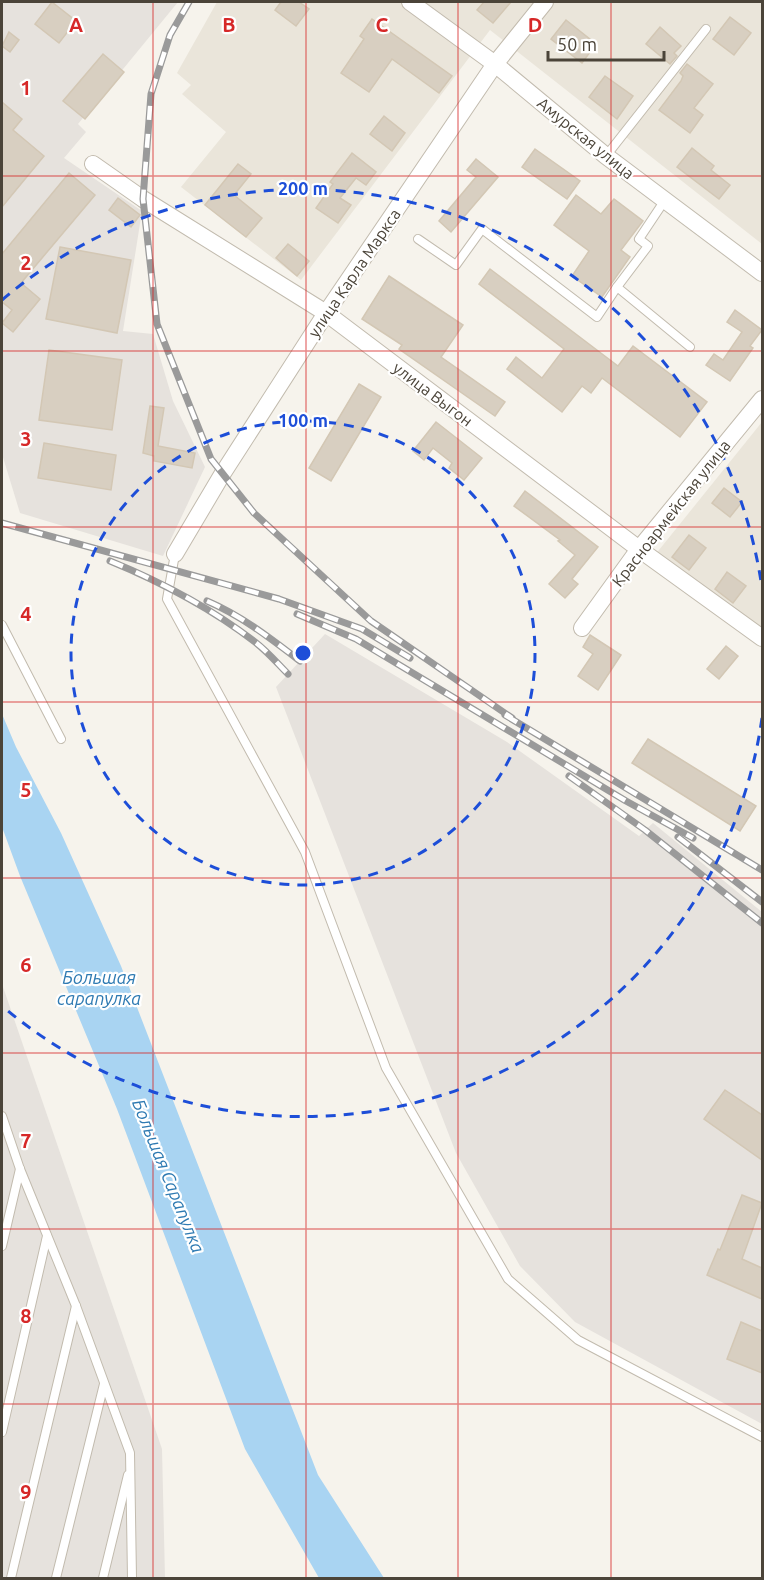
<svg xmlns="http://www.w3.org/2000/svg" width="764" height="1580" font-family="Ubuntu,sans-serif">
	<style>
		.residential { fill: #eae5da }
		.industrial { fill: #e6e2dd }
		.water { fill: #a9d4f2 }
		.building { fill: #d8cfc1; stroke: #d3c7b4; stroke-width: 1.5 }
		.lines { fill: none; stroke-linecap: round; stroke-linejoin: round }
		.lane-casing { stroke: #c2bbae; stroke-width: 10 }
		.street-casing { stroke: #c2bbae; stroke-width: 18 }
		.lane { stroke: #fff; stroke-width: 8 }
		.street { stroke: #fff; stroke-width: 16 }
		.rail-casing { stroke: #9a9a9a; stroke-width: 7 }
		.rail { stroke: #fff; stroke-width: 4.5; stroke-dasharray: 14; stroke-linecap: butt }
		.grid { fill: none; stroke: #d62828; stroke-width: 1.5; stroke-opacity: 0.55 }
		.ring { fill: none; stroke: #1d4ed8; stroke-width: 3; stroke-dasharray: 10 8 }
		.labels { text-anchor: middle; stroke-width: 4.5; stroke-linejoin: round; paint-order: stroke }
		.street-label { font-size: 16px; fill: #4b4439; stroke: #fff }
		.water-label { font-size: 18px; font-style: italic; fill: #2e7ab2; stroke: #fff }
		.grid-label { font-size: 20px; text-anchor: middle; font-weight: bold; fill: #d62828; stroke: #fff; stroke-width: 4.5; stroke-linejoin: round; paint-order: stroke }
		.centre { fill: #1d4ed8; stroke: #fff; stroke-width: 3 }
		.ring-label { font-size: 18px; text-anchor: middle; font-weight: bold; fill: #1d4ed8; stroke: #fff; stroke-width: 4.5; stroke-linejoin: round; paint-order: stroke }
	</style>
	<rect width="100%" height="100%" fill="#f6f3ec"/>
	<g class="residential">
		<polygon points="217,2 762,2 762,244 490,30 301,280 181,187 226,132 182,94 191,85 177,73"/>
		<polygon points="762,422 762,632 655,555"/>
	</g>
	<g class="industrial">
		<polygon points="2,2 178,2 78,124 86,132 64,158 142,211 123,331 153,334 173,401 205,467 163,556 20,513 2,454"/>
		<polygon points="325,634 507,742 639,836 653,823 762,912 762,1424 575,1322 520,1266 456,1153 276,687"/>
		<polygon points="2,984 162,1449 165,1578 2,1578"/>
	</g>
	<polygon class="water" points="2,714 16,747 61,833 121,966 318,1475 384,1578 319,1578 245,1449 117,1109 20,876 2,827"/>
	<g class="building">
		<polygon points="52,2 76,21 59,43 35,24"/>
		<polygon points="281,2 299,2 309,9 296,26 275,10"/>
		<polygon points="484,2 511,2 493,23 477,10"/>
		<polygon points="730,17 751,33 734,55 713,39"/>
		<polygon points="372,19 452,76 439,93 392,59 369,92 341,73 364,39 360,36"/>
		<polygon points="566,20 596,44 582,63 551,39"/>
		<polygon points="660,27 681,46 674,53 677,56 670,64 646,44"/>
		<polygon points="9,32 19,40 10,52 2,46"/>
		<polygon points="103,54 124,72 85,119 63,101"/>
		<polygon points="687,64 713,84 694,108 703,115 690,133 659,110 681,81 683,76 680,73"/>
		<polygon points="605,76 633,96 617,119 589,97"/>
		<polygon points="2,102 22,119 13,130 44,156 2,207"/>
		<polygon points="384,116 405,133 392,151 370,134"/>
		<polygon points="692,148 714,166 711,170 730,185 719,199 677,167"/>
		<polygon points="535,149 580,181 567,199 522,167"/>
		<polygon points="352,153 376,172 366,185 356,178 340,198 351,205 338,223 316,208 333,184 330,182"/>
		<polygon points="476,159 498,177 451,232 439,221 476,177 467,170"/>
		<polygon points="238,164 251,174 234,195 262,218 246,237 205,205"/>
		<polygon points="69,173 95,195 21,283 40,299 13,332 2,323 12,310 2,302 2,254"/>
		<polygon points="576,195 601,214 614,199 643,221 621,250 630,257 602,297 572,276 589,251 554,225"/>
		<polygon points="118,198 140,215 131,227 109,210"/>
		<polygon points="288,244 309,261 297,276 276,258"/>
		<polygon points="60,247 131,260 117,333 46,319"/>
		<polygon points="490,269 618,366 633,346 707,402 680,437 602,378 591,393 582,386 562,412 507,369 516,357 542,378 564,349 479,284"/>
		<polygon points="389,276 463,325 441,357 505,402 495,416 399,349 402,345 362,319"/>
		<polygon points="735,310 762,330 750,346 753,348 730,381 706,365 714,354 723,360 742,332 727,322"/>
		<polygon points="49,350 122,360 112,430 39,420"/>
		<polygon points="359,384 381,397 331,481 309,468"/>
		<polygon points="150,406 164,408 158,446 195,453 192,468 154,461 154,456 143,453"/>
		<polygon points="436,422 482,458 464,480 449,468 452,463 433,448 424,460 413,451"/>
		<polygon points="44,443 116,455 111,490 38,478"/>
		<polygon points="724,488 742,502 730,517 712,503"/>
		<polygon points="525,491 598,547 572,579 578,584 565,598 549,584 575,555 558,541 560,540 514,506"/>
		<polygon points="689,535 706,548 689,570 672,557"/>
		<polygon points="727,572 746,586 733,603 715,589"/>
		<polygon points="590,635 621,655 598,690 578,676 593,654 583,647"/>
		<polygon points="726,646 738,656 719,679 707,669"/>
		<polygon points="648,739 756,806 740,831 632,763"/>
		<polygon points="725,1090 762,1115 762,1160 704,1119"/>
		<polygon points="742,1195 762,1203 742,1259 762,1268 762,1299 707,1275 718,1249 720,1250"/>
		<polygon points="741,1322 762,1331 762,1373 727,1359"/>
	</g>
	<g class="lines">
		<defs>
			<g id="lane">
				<polyline points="606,156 706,29"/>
				<polyline points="418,239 456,265 482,229 597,317 617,287 690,347"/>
				<polyline points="617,287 648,246 639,239 665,200"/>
				<polyline points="175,554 167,599 305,852 386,1068 508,1279 578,1340 762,1437"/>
				<polyline points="2,625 61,739"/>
				<polyline points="2,1116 20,1169 76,1306 130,1453 132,1578"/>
				<polyline points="2,1246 20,1169"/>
				<polyline points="2,1432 47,1236"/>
				<polyline points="11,1578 76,1306"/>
				<polyline points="56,1578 104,1384"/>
				<polyline points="103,1578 128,1475"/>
			</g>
			<g id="street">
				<polyline points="410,2 495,64 606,156 762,273"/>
				<polyline points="93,164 143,199 326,313 639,549 762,638"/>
				<polyline points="175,554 223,473 326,313 495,64 545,2"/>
				<polyline points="582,628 639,549 762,399"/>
			</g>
		</defs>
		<use href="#lane" class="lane-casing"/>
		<use href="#street" class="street-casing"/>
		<use href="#lane" class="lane"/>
		<use href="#street" class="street"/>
		<defs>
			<g id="rail">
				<polyline points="189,2 170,35 151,94 143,199 157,324 211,459 254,513 371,621 512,718"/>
				<polyline points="2,523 279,599 362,629 410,658"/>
				<path d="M110 561C161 582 211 608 255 642 267 651 277 663 288 674"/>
				<path d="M207 601C242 616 270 638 300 661"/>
				<polyline points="297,614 356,639 626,801 693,838"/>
				<polyline points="505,715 762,870"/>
				<polyline points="569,776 645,830 762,923"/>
				<polyline points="678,837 762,902"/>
			</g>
		</defs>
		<use href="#rail" class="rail-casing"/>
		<use href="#rail" class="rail"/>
	</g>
	<path class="grid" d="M153 2V1578M306 2V1578M458 2V1578M611 2V1578M2 176H762M2 351H762M2 527H762M2 702H762M2 878H762M2 1053H762M2 1229H762M2 1404H762"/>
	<g class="ring">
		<circle cx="303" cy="653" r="232"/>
		<path d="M762 718A464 464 0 0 1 2 1006M2 300A464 464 0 0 1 762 588"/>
	</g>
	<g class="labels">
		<g class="street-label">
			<text transform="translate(586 138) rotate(39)" y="6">Амурская улица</text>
			<text transform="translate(354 273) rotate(-56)" y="6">улица Карла Маркса</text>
			<text transform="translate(433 394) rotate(37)" y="6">улица Выгон</text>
			<text transform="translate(671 513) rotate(-52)" y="6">Красноармейская улица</text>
		</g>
		<g class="water-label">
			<text x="99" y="984">Большая<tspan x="99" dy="21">сарапулка</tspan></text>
			<text transform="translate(168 1176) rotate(68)" y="6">Большая Сарапулка</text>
		</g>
	</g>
	<g class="grid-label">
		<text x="76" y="32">A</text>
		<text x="229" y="32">B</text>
		<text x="382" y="32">C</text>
		<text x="535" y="32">D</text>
		<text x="26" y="95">1</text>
		<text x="26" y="270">2</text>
		<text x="26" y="446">3</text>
		<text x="26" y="621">4</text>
		<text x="26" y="797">5</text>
		<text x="26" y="972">6</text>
		<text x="26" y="1148">7</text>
		<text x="26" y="1323">8</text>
		<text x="26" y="1499">9</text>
	</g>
	<circle cx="303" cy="653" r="9" class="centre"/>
	<g class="ring-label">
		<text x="303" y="195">200 m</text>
		<text x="303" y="427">100 m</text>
	</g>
	<rect width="764" height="1580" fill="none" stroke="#4b4439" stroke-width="6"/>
	<path d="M548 51v9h116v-9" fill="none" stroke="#4b4439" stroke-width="3"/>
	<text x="557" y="51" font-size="18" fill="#4b4439" stroke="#ffffff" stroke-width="4.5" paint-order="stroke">50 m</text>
</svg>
